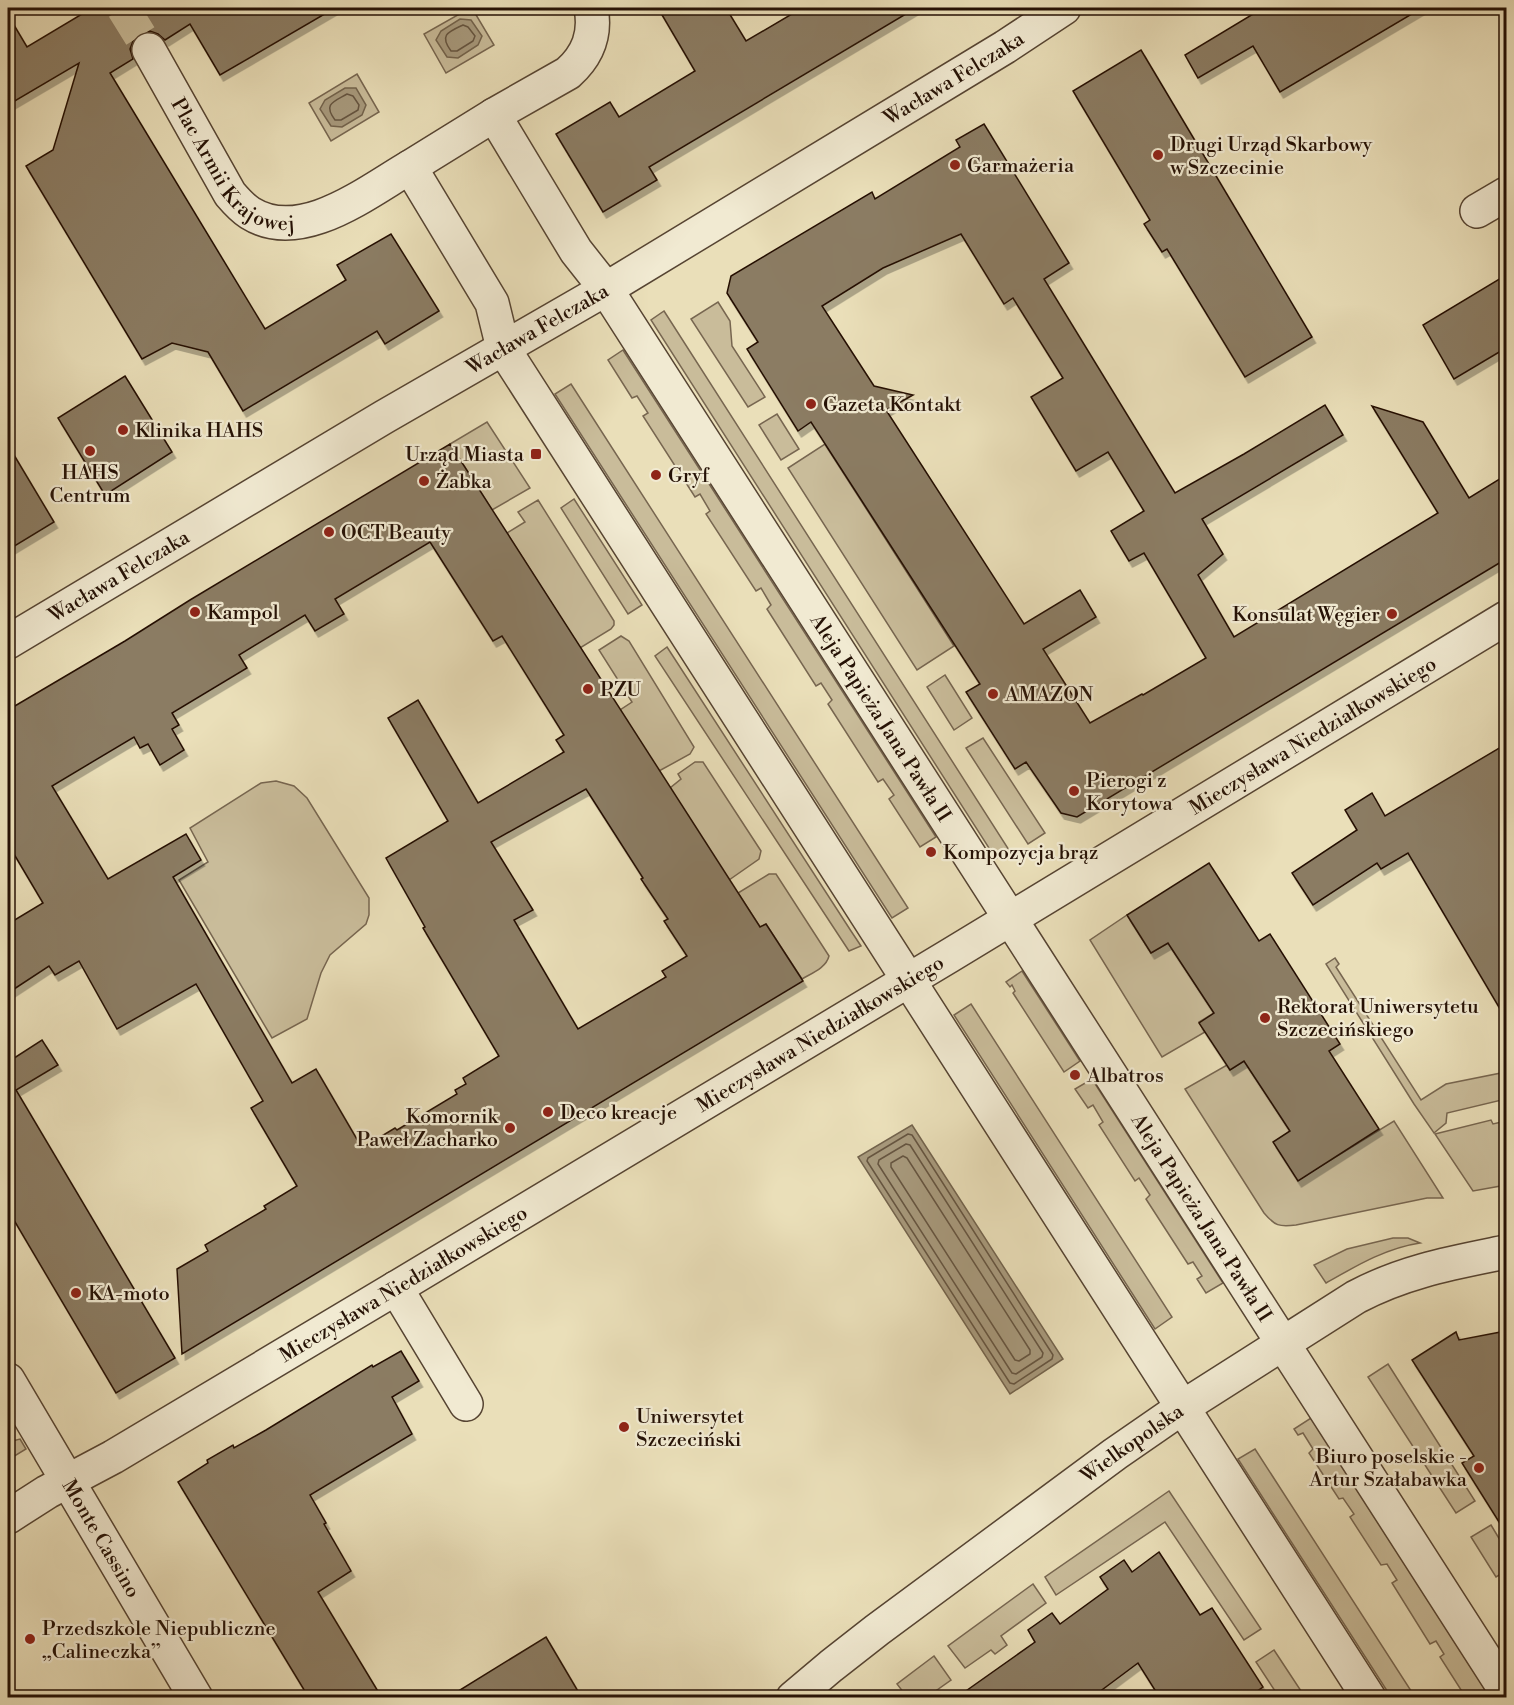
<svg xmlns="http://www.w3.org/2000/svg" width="1514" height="1705" font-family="'Libre Bodoni',serif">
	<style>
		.green { fill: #c9bc9a; stroke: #776650; stroke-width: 1.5 }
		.water { fill: #a7997c; stroke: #73634c; stroke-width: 1.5 }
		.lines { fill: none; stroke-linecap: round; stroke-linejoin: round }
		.shore { stroke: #665540; stroke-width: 1.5 }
		.building { fill: #8b7c63; stroke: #251105; stroke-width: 1.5; fill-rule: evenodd; filter: url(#shadow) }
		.minor-tunnel { stroke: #ccc09e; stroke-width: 33; stroke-dasharray: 33 16; stroke-linecap: butt }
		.minor-casing { stroke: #564432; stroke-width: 36 }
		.minor { stroke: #f1ead2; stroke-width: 33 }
		.poi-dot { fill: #8f2418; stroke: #f1ead2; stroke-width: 2 }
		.labels { text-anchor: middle; stroke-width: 4.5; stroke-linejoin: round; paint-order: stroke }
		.street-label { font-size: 20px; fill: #251105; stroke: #f1ead2 }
		.poi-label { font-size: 20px; fill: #251105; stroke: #f1ead2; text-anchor: start }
	</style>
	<defs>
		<filter id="shadow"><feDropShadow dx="3.5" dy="6" stdDeviation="0" flood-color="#0004"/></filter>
	</defs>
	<rect width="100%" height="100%" fill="#eadfb9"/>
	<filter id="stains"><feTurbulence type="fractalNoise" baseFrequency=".00333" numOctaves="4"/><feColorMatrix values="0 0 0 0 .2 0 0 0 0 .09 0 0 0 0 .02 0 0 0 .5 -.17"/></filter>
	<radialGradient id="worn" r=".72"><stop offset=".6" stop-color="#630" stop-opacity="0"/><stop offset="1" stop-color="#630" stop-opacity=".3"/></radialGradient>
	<g class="green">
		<polygon points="470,8 472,8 494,45 446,73 424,34"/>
		<polygon points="357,74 379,112 331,141 309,103"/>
		<polygon points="718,302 730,321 732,346 765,397 748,407 691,319"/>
		<polygon points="664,311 1009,850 996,859 651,320"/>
		<polygon points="623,350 936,837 920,847 889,799 894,795 883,779 878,782 828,704 832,700 821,683 816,686 767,609 771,605 761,588 756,591 706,514 710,511 700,494 695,497 643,416 648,413 637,396 632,398 608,360"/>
		<polygon points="571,384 908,908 892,918 555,394"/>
		<polygon points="777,414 799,449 781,460 759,425"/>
		<polygon points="487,422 530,488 492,510 450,444"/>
		<polygon points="825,444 954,646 917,670 788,468"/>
		<polygon points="574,499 642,605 628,614 561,508"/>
		<polygon points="538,500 614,621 614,625 611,629 580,648 507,533 525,522 518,512"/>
		<polygon points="621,636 629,641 694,747 690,754 659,771 620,710 632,702 599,650"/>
		<polygon points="667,647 851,931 861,946 849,951 655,656"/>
		<polygon points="945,675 972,718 954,730 927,687"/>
		<polygon points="983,738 1045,833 1028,844 966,748"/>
		<polygon points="695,762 703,762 761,851 759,859 729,880 670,788 681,779 678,774"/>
		<polygon points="276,781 294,786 307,798 369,898 369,915 366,924 330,955 321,973 307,1019 272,1038 179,880 208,862 190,828 261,783"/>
		<path d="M769 874H776L829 956C826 968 812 973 802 979L766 924 760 927 738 893Z"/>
		<polygon points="1127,915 1151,953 1168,943 1214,1013 1199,1022 1205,1032 1162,1057 1090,940"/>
		<polygon points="1335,958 1339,964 1336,967 1421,1100 1446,1084 1506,1072 1506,1099 1447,1113 1446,1123 1434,1133 1414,1104 1326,964"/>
		<polygon points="1022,971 1080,1061 1064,1072 1013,993 1015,991 1012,985 1010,987 1006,982"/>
		<polygon points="971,1004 1172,1317 1155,1329 954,1015"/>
		<path d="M1244 1061 1290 1131 1298 1180 1394 1121 1443 1198H1427L1296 1225C1279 1227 1275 1226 1264 1213L1185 1089 1227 1065 1230 1070Z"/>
		<polygon points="1092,1079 1223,1283 1206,1293 1197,1279 1202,1276 1193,1262 1188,1264 1146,1199 1150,1195 1139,1178 1135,1181 1099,1125 1103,1122 1093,1105 1088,1108 1075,1089"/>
		<polygon points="1491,1120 1493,1124 1506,1121 1506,1185 1473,1191 1435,1134"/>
		<path d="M1393 1238H1408L1420 1243C1386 1248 1356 1266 1326 1283L1314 1265 1347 1249Z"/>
		<polygon points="1388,1364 1475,1501 1456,1513 1368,1377"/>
		<polygon points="1311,1418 1490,1697 1472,1697 1467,1691 1463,1693 1440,1657 1444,1654 1436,1641 1430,1644 1392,1583 1397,1580 1387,1564 1381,1565 1350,1517 1354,1514 1343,1498 1339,1499 1309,1453 1313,1449 1303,1433 1298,1435 1294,1429"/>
		<polygon points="20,1439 26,1449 8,1460 8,1442"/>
		<polygon points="1255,1449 1415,1697 1391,1697 1238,1459"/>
		<polygon points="1169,1491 1261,1629 1244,1640 1165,1522 1056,1595 1045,1577"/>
		<polygon points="1491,1525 1506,1550 1506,1571 1496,1577 1471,1537"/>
		<polygon points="1033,1584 1046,1603 1001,1636 1007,1645 995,1654 991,1650 965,1668 948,1646"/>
		<polygon points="1274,1650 1305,1697 1279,1697 1256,1662"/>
		<polygon points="934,1656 951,1680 927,1697 907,1697 897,1684"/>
	</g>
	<g class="water">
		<polygon points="460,19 471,20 482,36 478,45 458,58 447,57 436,40 441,31"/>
		<polygon points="345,88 356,88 366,105 362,115 342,127 331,126 320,109 325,100"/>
		<polygon points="912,1125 1063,1359 1010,1394 858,1157"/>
	</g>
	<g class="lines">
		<g class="shore">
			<path d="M463 25 468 27 475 36 473 41 457 51H451C439 35 448 32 463 25Z"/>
			<path d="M347 94 353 96 359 105 358 110 341 120H335C323 104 333 102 347 94Z"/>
			<polygon points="908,1134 912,1135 1053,1355 1052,1359 1014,1384 1010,1383 867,1161 868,1158"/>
			<polygon points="906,1144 910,1145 1043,1353 1042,1357 1016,1374 1012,1373 878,1164 879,1160"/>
			<polygon points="903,1156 907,1158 1030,1350 1030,1354 1019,1361 1015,1360 891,1167 891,1163"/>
		</g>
	</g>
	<g class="building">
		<polygon points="92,8 335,8 220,75 190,24 165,40 158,34 150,31 139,34 133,41 130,49 133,59 110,73 265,329 346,280 337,265 391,234 439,311 385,344 377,331 243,411 208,352 172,343 142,359 26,166 53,150 79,63 8,105 8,15 27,47"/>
		<polygon points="658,8 726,8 746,41 802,8 916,8 649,167 657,180 603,212 556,134 610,102 619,117 695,71"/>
		<polygon points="1263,8 1422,8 1280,92 1253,46 1198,78 1185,55"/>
		<polygon points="1141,50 1312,337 1245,377 1167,249 1162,252 1144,224 1150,220 1073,91"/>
		<path d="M984 124 1069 263 1044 279 1175 493 1244 454 1325 405 1343 435 1202 519 1223 554 1198 575 1234 637 1438 513 1372 406 1423 422 1469 498 1506 475V559L1077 817 1061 813 1026 762 1015 769 966 692 980 684 811 422 798 431 747 349 758 342 727 293 731 276 872 192 875 199 960 147 956 140ZM961 234 1004 304 1013 298 1063 378 1031 397 1076 471 1108 452 1144 511 1111 531 1129 561 1144 553 1206 658 1143 695 1142 694 1090 723 1043 649 1096 617 1080 590 1024 624 886 410 913 395 874 386 822 306 883 268Z"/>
		<polygon points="1506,275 1506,348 1454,379 1423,325"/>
		<polygon points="125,376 172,452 105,495 58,418"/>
		<path d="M450 444 760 927 766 924 803 981 182 1354 177 1269 208 1251 205 1245 266 1209 264 1206 297 1186 251 1108 263 1101 196 984 117 1029 79 961 55 975 49 966 8 993V924L43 903 8 844V710L125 641 190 600ZM430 542 493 641 502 636 564 735 556 740 564 752 478 803 418 700 388 718 448 821 386 858 425 927 423 928 499 1056 463 1078 466 1084 455 1090 457 1094 397 1130 395 1128 362 1148 316 1069 292 1083 173 877 201 860 186 834 108 879 52 786 134 737 140 748 148 744 160 765 184 750 172 729 179 725 172 713 247 668 239 655 305 615 315 631 344 614 335 599ZM586 789 643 878 641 879 668 919 664 921 687 956 662 971 666 977 578 1029 514 920 533 910 491 842Z"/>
		<polygon points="8,445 54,522 8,550"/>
		<polygon points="1506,744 1506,1019 1408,853 1381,869 1377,863 1313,905 1292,873 1357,830 1345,810 1372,793 1385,816"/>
		<polygon points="1209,863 1259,941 1270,934 1340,1044 1329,1051 1379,1129 1298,1181 1273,1142 1290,1131 1244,1061 1230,1070 1199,1023 1214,1013 1168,943 1151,953 1127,915"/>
		<polygon points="42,1040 58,1065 16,1090 175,1358 116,1393 8,1210 8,1062"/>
		<polygon points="1506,1331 1506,1533 1462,1463 1474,1456 1412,1360 1456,1332 1459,1340"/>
		<polygon points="401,1351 419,1381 392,1397 412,1434 310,1495 326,1523 324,1524 351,1571 318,1592 382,1698 309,1698 178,1482 208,1463 207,1460 233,1445 234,1448 266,1430 372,1365 373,1367"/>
		<polygon points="1159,1552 1200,1615 1212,1608 1263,1687 1247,1698 1160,1698 1138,1663 1091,1698 956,1698 1035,1642 1028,1630 1052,1613 1060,1624 1108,1589 1100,1577 1124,1560 1132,1572"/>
		<polygon points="546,1637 582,1698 447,1698"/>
	</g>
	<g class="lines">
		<polyline class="minor-tunnel" points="123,8 149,50"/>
		<defs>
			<g id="minor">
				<path id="s1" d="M591 8C596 34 588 55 568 73L494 115 576 251 606 289 1506 1691"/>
				<path id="s2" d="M149 50 230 194C236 201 242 208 250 213 301 245 367 192 410 167L492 303 503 348 1369 1698"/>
				<polyline points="410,167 494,115"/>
				<polyline points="1477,211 1506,194"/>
				<path id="s3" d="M8 642 384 417 606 289 1005 47 1064 8"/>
				<polyline points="396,1288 466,1404"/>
				<path id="s4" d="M8 1380 196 1698"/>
				<path id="s5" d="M8 1517 47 1492 113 1457 396 1288 949 956 1506 618"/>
				<path id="s6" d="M793 1698 831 1666 877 1630 1115 1454 1183 1407 1356 1297C1405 1271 1452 1263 1506 1252"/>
			</g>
		</defs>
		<use href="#minor" class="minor-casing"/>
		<use href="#minor" class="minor"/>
	</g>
	<g class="poi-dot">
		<circle cx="1158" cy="155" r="6"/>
		<circle cx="955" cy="165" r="6"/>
		<circle cx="811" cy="404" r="6"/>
		<circle cx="123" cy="430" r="6"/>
		<circle cx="90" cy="451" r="6"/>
		<rect x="530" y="448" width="12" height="12" rx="3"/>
		<circle cx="656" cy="475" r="6"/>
		<circle cx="424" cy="481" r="6"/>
		<circle cx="329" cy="532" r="6"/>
		<circle cx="195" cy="612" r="6"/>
		<circle cx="1392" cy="614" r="6"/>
		<circle cx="588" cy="689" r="6"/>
		<circle cx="993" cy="694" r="6"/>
		<circle cx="1074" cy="791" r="6"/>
		<circle cx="931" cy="852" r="6"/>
		<circle cx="1265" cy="1018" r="6"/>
		<circle cx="1075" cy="1075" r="6"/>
		<circle cx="548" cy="1112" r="6"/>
		<circle cx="510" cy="1128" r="6"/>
		<circle cx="76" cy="1293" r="6"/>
		<circle cx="624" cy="1427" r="6"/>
		<circle cx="1479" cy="1468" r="6"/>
		<circle cx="30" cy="1639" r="6"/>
	</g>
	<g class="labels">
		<g class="street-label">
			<text dy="7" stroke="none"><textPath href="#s3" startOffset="1101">Wacława Felczaka</textPath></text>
			<text dy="7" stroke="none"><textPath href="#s2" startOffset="148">Plac Armii Krajowej</textPath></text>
			<text dy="7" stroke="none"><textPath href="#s3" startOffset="615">Wacława Felczaka</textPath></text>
			<text dy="7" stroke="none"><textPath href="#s3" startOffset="129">Wacława Felczaka</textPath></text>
			<text dy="7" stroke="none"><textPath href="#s1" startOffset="874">Aleja Papieża Jana Pawła II</textPath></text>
			<text dy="7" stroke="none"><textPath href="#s5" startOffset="1521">Mieczysława Niedziałkowskiego</textPath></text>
			<text dy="7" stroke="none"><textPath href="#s5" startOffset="945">Mieczysława Niedziałkowskiego</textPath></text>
			<text dy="7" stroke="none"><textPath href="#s1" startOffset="1468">Aleja Papieża Jana Pawła II</textPath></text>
			<text dy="7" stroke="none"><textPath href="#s5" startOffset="459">Mieczysława Niedziałkowskiego</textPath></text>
			<text dy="7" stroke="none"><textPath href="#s6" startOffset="424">Wielkopolska</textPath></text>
			<text dy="7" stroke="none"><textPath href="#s4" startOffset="184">Monte Cassino</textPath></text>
		</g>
		<g class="poi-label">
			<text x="1170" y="151">Drugi Urząd Skarbowy<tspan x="1170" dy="23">w Szczecinie</tspan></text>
			<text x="967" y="172">Garmażeria</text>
			<text x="823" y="411">Gazeta Kontakt</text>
			<text x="135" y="437">Klinika HAHS</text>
			<text x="524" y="461" text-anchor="end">Urząd Miasta</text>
			<text x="90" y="479" text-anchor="middle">HAHS<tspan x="90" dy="23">Centrum</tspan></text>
			<text x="668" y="482">Gryf</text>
			<text x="436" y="488">Żabka</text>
			<text x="341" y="539">OCT Beauty</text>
			<text x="207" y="619">Kampol</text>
			<text x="1380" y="621" text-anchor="end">Konsulat Węgier</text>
			<text x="600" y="696">PZU</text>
			<text x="1005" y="701">AMAZON</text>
			<text x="1086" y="787">Pierogi z<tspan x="1086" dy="23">Korytowa</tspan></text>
			<text x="943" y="859">Kompozycja brąz</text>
			<text x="1277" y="1013">Rektorat Uniwersytetu<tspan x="1277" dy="23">Szczecińskiego</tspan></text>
			<text x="1087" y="1082">Albatros</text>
			<text x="560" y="1119">Deco kreacje</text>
			<text x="498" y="1123" text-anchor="end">Komornik<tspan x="498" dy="23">Paweł Zacharko</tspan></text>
			<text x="88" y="1300">KA-moto</text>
			<text x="636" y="1423">Uniwersytet<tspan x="636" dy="23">Szczeciński</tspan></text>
			<text x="1467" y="1463" text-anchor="end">Biuro poselskie -<tspan x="1467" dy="23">Artur Szałabawka</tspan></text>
			<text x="42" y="1635">Przedszkole Niepubliczne<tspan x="42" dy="23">„Calineczka”</tspan></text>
		</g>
	</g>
	<rect width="1514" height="1705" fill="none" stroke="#eadfb9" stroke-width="30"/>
	<rect x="9" y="9" width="1496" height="1687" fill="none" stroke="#251105" stroke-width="3"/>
	<rect x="15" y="15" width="1484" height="1675" fill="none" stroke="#251105" stroke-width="1.5"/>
	<rect width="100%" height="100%" filter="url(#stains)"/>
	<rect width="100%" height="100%" fill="url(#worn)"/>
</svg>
